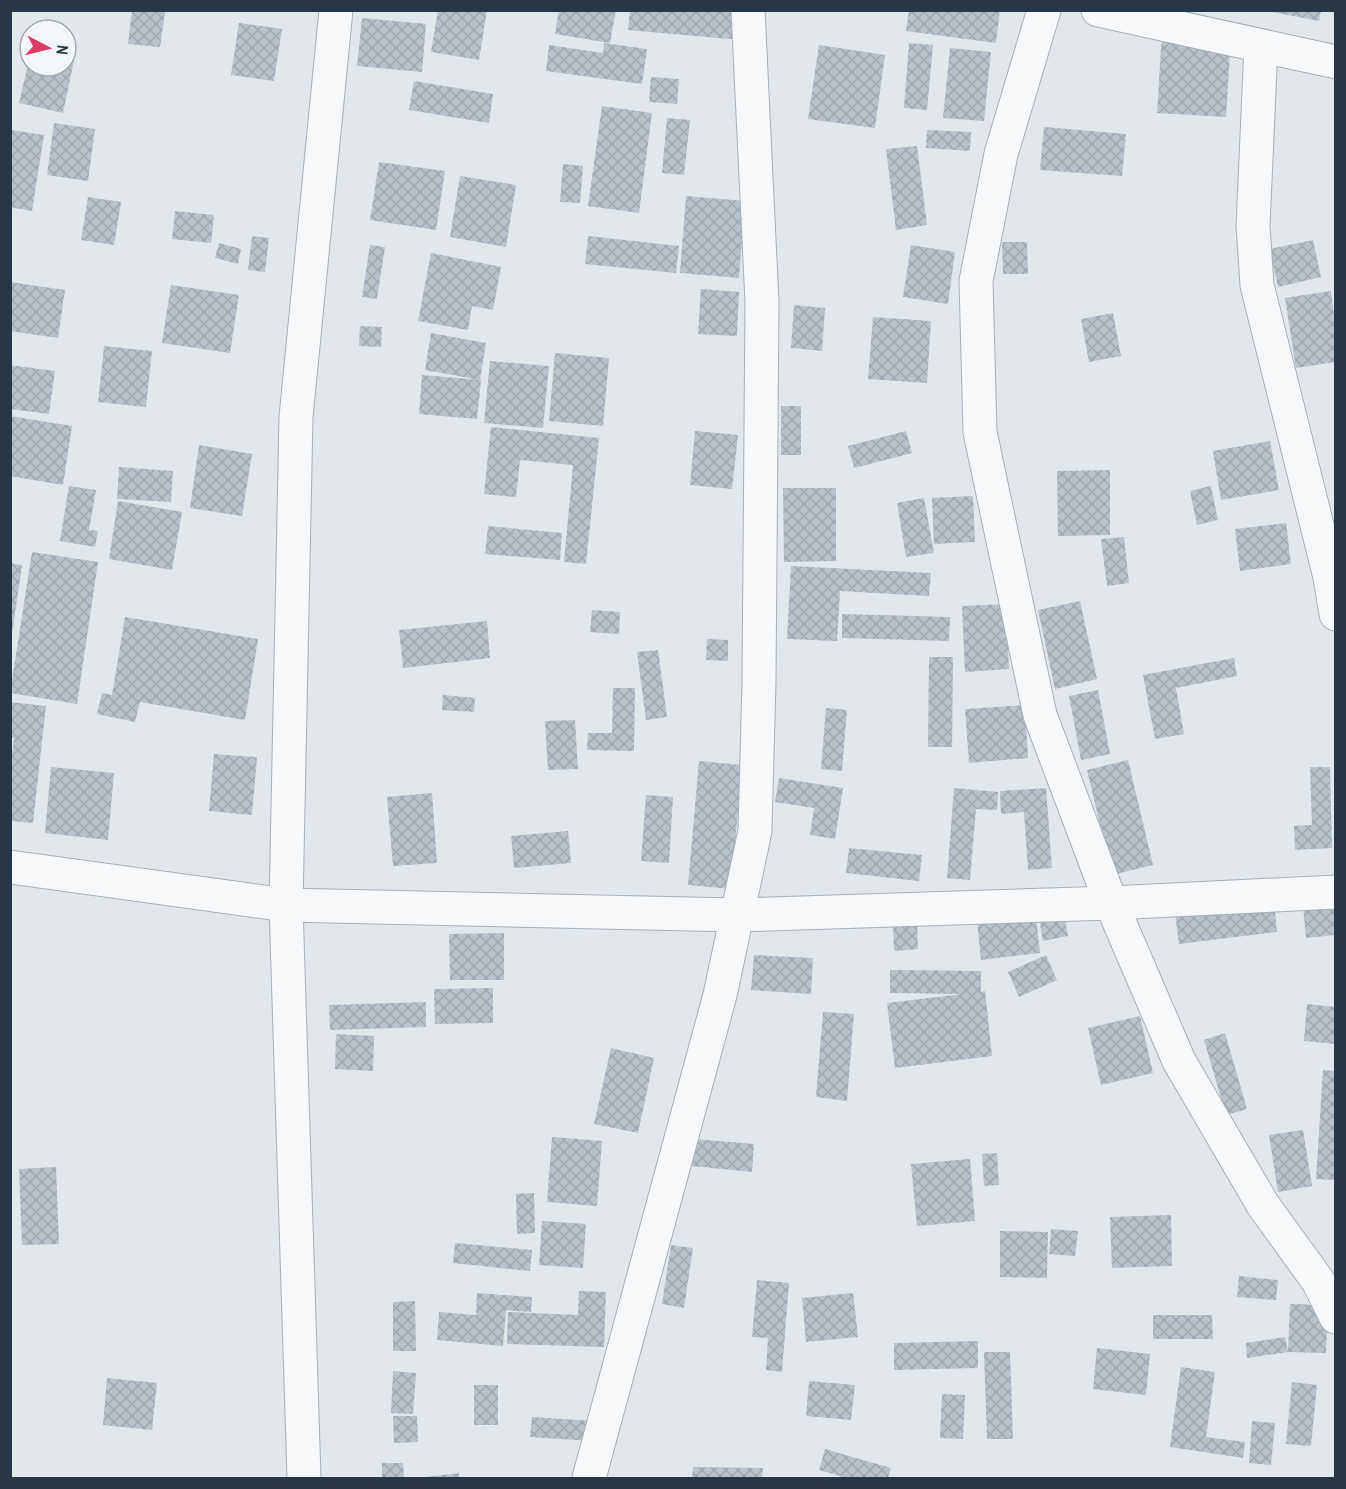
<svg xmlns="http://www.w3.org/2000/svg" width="1346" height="1489" font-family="'Archivo Narrow',sans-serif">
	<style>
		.building { fill: url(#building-cross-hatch) }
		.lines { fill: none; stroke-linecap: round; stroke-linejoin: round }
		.minor-casing { stroke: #a6afb7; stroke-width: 35 }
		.minor { stroke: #f6f8fa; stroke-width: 33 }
	</style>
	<defs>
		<pattern id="building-cross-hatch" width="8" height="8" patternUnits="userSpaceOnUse" patternTransform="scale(1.5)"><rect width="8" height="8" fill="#b9c1cb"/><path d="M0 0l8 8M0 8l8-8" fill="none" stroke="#9fa6b0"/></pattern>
	</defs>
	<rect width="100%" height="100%" fill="#e2e7ec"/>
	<g class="building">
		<polygon points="132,10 165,12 160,47 128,44"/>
		<polygon points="438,10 487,10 479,60 431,52"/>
		<polygon points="559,10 616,10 610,43 555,34"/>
		<polygon points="630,10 743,10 740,40 628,30"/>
		<polygon points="909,10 1000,10 996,43 906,31"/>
		<polygon points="1262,10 1321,10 1319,21"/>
		<polygon points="362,18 426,24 422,72 357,66"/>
		<polygon points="239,23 282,29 274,81 231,75"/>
		<polygon points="1162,32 1231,37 1226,117 1157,113"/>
		<polygon points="604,43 647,49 642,84 546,71 549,45 603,53"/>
		<polygon points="909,43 933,45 927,110 904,108"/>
		<polygon points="819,45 885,55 875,128 808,119"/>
		<polygon points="950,48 991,52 984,121 943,118"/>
		<polygon points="66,49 76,51 63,113 19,103 29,60 30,66 66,66"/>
		<polygon points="651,77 679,79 677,104 649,102"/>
		<polygon points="414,81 493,94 489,123 409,110"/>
		<polygon points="602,106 652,113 639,213 588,206"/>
		<polygon points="667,118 690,120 684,175 662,173"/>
		<polygon points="54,123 95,129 88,181 47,175"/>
		<polygon points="1044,127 1126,134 1122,176 1040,170"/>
		<polygon points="11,130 44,135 32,211 10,207"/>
		<polygon points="927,130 971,132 970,151 926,148"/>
		<polygon points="917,146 927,225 896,230 886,149"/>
		<polygon points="379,162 445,171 436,230 370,220"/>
		<polygon points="563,164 583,166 580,203 560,202"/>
		<polygon points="460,176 516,185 506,247 450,237"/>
		<polygon points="686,196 745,201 739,278 680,273"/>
		<polygon points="88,197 121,202 114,245 81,240"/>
		<polygon points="175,211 214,215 211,243 172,239"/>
		<polygon points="252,236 269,238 265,272 248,270"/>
		<polygon points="588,236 679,246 676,273 585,264"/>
		<polygon points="1313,240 1321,277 1278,287 1270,249"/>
		<polygon points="1002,242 1027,242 1028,274 1003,274"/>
		<polygon points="219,243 241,249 238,264 215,258"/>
		<polygon points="370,245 385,247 377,299 362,297"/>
		<polygon points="911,245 955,252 948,304 903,297"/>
		<polygon points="431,253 501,267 493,310 472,306 468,330 418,321"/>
		<polygon points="10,282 65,290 58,338 10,331"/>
		<polygon points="171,285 239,295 230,353 162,343"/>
		<polygon points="701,289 739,292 737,336 698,334"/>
		<polygon points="1331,291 1335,323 1335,362 1296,368 1285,298"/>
		<polygon points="794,305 825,308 822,351 791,348"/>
		<polygon points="1113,313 1121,356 1089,362 1081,319"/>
		<polygon points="873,317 931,321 927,383 868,379"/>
		<polygon points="360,326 382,327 381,347 359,346"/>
		<polygon points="431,333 486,343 480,380 425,370"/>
		<polygon points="104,346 152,351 146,407 98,402"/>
		<polygon points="555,353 609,358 603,426 549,421"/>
		<polygon points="490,361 549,366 543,428 484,423"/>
		<polygon points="10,365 55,371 49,414 10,409"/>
		<polygon points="422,375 481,380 477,419 419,414"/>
		<rect x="781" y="406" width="20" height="49"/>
		<polygon points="10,416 72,426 63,485 10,476"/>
		<polygon points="491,427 599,438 586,564 564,562 573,465 520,460 516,497 484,494"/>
		<polygon points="695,431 738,435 732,489 690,485"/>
		<polygon points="906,431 912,453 854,468 848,446"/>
		<polygon points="1270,441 1279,490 1221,500 1213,451"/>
		<polygon points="199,445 252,454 242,516 190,508"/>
		<polygon points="119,467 173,471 171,502 117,499"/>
		<polygon points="1110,470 1110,535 1058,536 1057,471"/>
		<polygon points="69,486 96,490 89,530 98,531 95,547 60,541"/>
		<polygon points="1211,486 1218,520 1197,525 1190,491"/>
		<polygon points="783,488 836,488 836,561 784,562"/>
		<polygon points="973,496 975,542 934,544 932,498"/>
		<polygon points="924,498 934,553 906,557 897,503"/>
		<polygon points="118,501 182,512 172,570 109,559"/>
		<polygon points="1286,523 1291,564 1240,571 1235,529"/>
		<polygon points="488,526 562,533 560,560 485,554"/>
		<polygon points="1124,537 1129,583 1107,586 1101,539"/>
		<polygon points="32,552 98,562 77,704 10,693"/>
		<polygon points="10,563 22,565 12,634 10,634"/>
		<polygon points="791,566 931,573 929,596 840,591 837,641 787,639"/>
		<polygon points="1080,601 1097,679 1055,689 1038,610"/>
		<polygon points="1006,604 1009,669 965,672 962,606"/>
		<polygon points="592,610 620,612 619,634 590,632"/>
		<polygon points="842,614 950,617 949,641 842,638"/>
		<polygon points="125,617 258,639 245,720 140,702 135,722 97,714 102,693 112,695"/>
		<polygon points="487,621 490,658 403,668 399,630"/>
		<polygon points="707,639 728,640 728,661 706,660"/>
		<polygon points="658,650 667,717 646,720 637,652"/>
		<polygon points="929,657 953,657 952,747 928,747"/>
		<polygon points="1234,658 1237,676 1176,688 1184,734 1155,739 1143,675"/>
		<polygon points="613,688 635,688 634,751 587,750 588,733 612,733"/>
		<polygon points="1098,690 1110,754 1081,760 1069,696"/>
		<polygon points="443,695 475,698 474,712 442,710"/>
		<polygon points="10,702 46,706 33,823 10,821 10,773 14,738 10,738"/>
		<polygon points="1025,705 1028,758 969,763 965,709"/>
		<polygon points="826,708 847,710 842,771 821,769"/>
		<polygon points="575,720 578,769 548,770 545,721"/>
		<polygon points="214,754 257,757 252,815 209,811"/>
		<polygon points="1128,760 1153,865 1112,875 1087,770"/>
		<polygon points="699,761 742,765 731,889 688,885"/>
		<polygon points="51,767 114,773 108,840 45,833"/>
		<polygon points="1310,767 1330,767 1332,848 1295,850 1294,826 1312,825"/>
		<polygon points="779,778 843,788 835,839 810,835 814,808 775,802"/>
		<polygon points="954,788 998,792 997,810 976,809 970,880 947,878"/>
		<polygon points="1046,788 1052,868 1028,870 1024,812 1001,814 1000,791"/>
		<polygon points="432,793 437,863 393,866 387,797"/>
		<polygon points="646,795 673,797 669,863 641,861"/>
		<polygon points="568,831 571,863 514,868 511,836"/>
		<polygon points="849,848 922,855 919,881 846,873"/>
		<polygon points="1274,901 1277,932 1179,944 1175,913"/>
		<polygon points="1335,902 1335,935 1306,938 1303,906"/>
		<polygon points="1064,914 1068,936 1043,941 1039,919"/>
		<polygon points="1036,916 1040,953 981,960 977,922"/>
		<polygon points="917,923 918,949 894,951 893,924"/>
		<polygon points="504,933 504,980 450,980 449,934"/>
		<polygon points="754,955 813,958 811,994 751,990"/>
		<polygon points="1046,955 1057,980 1019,997 1008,972"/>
		<polygon points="890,970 981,971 981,992 985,991 992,1056 895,1068 887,1003 962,994 890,993"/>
		<polygon points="493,988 493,1023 435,1024 434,989"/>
		<polygon points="426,1002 426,1027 330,1030 329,1005"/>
		<polygon points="1307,1004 1335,1007 1335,1044 1304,1041"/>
		<polygon points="823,1012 854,1014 847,1101 816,1097"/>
		<polygon points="1140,1016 1153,1073 1101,1085 1088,1028"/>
		<polygon points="1225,1033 1247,1109 1226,1115 1204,1040"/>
		<polygon points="336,1034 374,1036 373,1071 335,1069"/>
		<polygon points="611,1048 654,1058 638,1133 594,1124"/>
		<polygon points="1323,1070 1335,1071 1335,1180 1316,1179"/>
		<polygon points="1303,1130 1312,1186 1278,1192 1269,1135"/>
		<polygon points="552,1137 602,1141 597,1206 547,1202"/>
		<polygon points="694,1139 754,1144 752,1172 692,1166"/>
		<polygon points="997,1153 999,1185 984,1186 982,1154"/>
		<polygon points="970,1159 975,1221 917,1226 911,1164"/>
		<polygon points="56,1167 59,1244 22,1245 19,1169"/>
		<polygon points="534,1193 535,1233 517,1234 516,1194"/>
		<polygon points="1171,1215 1172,1266 1112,1268 1110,1217"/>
		<polygon points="542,1221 586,1224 583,1268 539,1265"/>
		<polygon points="1051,1229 1078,1231 1075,1256 1049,1254"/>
		<polygon points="1000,1231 1048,1232 1047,1278 1000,1277"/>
		<polygon points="455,1243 532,1250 530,1271 453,1263"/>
		<polygon points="671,1245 693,1248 684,1308 662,1304"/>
		<polygon points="1239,1276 1278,1280 1276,1300 1237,1297"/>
		<polygon points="757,1280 789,1283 782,1372 766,1370 768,1338 752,1337"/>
		<polygon points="579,1291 606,1292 604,1347 507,1344 508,1312 578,1315"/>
		<polygon points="477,1293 532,1297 531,1312 506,1310 503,1346 437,1340 439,1312 476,1315"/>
		<polygon points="853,1293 858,1337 806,1342 802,1298"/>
		<polygon points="415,1301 416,1351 393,1351 393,1302"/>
		<polygon points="1290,1304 1328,1305 1326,1353 1288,1352"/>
		<polygon points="1153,1315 1212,1315 1213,1339 1153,1339"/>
		<polygon points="1285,1337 1288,1352 1247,1358 1246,1343"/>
		<polygon points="978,1341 978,1368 894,1370 894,1343"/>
		<polygon points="1097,1348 1150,1354 1146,1395 1093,1389"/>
		<polygon points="984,1352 1010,1352 1013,1439 987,1439"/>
		<polygon points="1181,1367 1215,1372 1206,1437 1245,1442 1243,1458 1170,1447"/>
		<polygon points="393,1371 416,1373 413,1414 391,1413"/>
		<polygon points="107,1378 157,1383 152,1430 103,1425"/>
		<polygon points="809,1381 855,1385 851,1420 806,1416"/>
		<polygon points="1292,1382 1317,1385 1311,1446 1286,1444"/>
		<rect x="474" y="1385" width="24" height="40"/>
		<polygon points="942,1394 965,1395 963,1439 940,1438"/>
		<polygon points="393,1416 417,1416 418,1442 394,1443"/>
		<polygon points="532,1417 593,1421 592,1441 530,1437"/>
		<polygon points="1252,1421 1275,1423 1271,1465 1249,1463"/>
		<polygon points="825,1449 891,1468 888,1478 847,1478 819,1470"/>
		<polygon points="382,1463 403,1463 404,1478 382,1478"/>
		<polygon points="693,1467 763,1468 762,1478 692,1478"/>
		<polygon points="459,1473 459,1478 425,1478 425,1477"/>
	</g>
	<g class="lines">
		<defs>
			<g id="minor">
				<polyline points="1044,10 1001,154 976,281 980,432 1040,715 1111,903 1179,1061 1263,1205 1318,1281 1336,1317"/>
				<polyline points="1098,10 1336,62"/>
				<polyline points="1261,46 1253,226 1257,285 1330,577 1336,614"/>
				<polyline points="10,867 286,905 737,915 1111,903 1336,892"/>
				<polyline points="304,1478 286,905 296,417 336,10"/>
				<polyline points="589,1478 720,995 755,831 759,681 762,302 748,10"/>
			</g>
		</defs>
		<use href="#minor" class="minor-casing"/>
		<use href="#minor" class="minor"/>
	</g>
	<rect width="1346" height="1489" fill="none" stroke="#283747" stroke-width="24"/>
	<g transform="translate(48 48) rotate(97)"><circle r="28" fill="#f3f6f9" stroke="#a2aab2" stroke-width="1.5"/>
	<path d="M0-4.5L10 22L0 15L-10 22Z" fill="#de3b67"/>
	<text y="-9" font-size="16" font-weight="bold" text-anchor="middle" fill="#283747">N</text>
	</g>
</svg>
